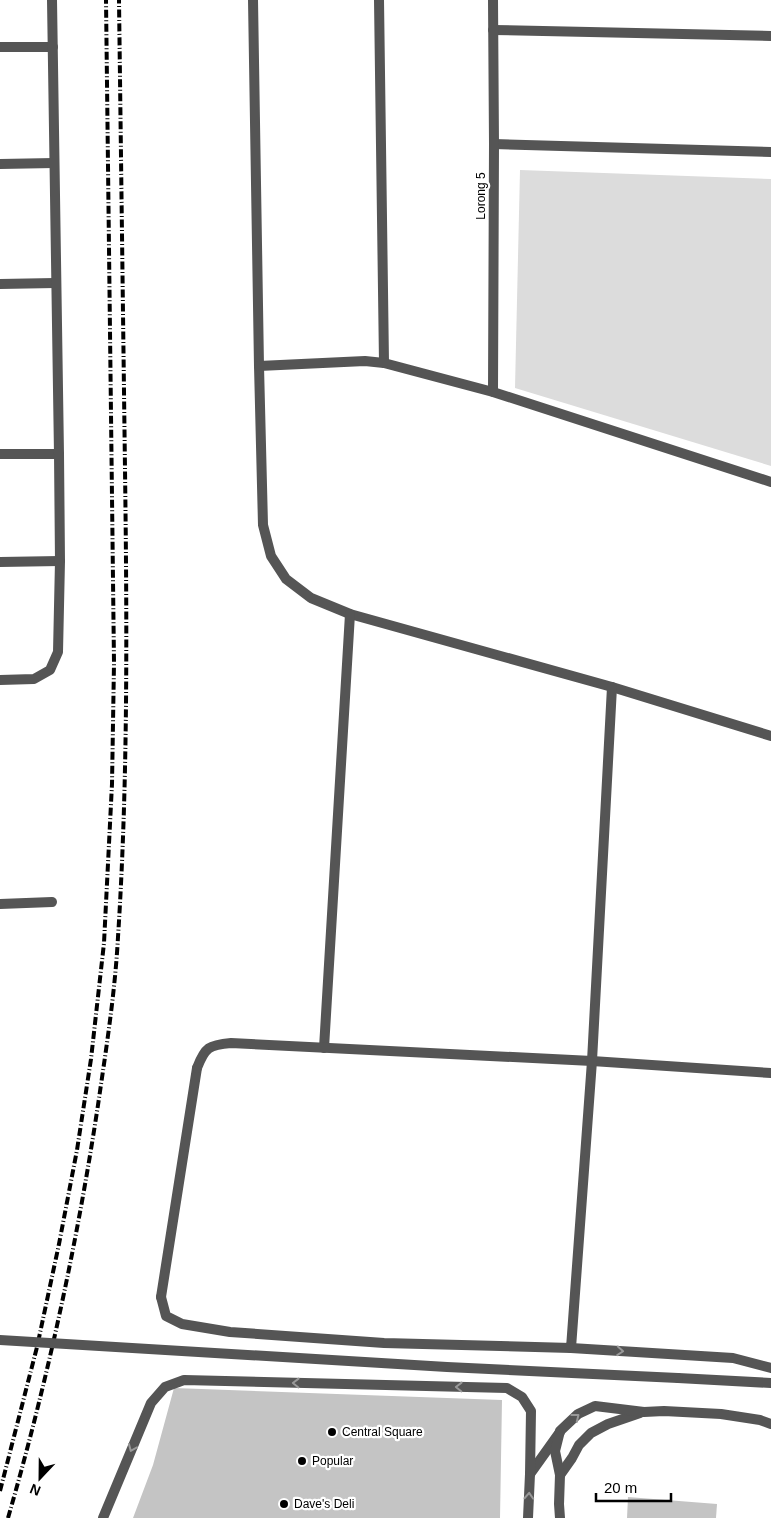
<svg xmlns="http://www.w3.org/2000/svg" width="771" height="1518" font-family="Arial,sans-serif">
	<style>
		.green { fill: #dcdcdc }
		.building { fill: #c4c4c4 }
		.lines { fill: none; stroke-linecap: round; stroke-linejoin: round }
		.service { stroke: #555; stroke-width: 10 }
		.minor { stroke: #555; stroke-width: 10 }
		.tertiary { stroke: #555; stroke-width: 10 }
		.rail { stroke: #000; stroke-width: 4; stroke-dasharray: 8 2.5 1 2.5; stroke-linecap: butt }
		.tertiary-bridge { stroke: #555; stroke-width: 10 }
		.oneway { stroke: #999 }
		.poi-dot { fill: #000; stroke: #fff; stroke-width: 2 }
		.labels { text-anchor: middle; stroke-width: 4.5; stroke-linejoin: round; paint-order: stroke }
		.street-label { font-size: 12px; fill: #000; stroke: #fff }
		.poi-label { font-size: 12px; fill: #000; stroke: #fff; text-anchor: start }
	</style>
	<rect width="100%" height="100%" fill="#fff"/>
	<polygon class="green" points="520,170 771,179 771,466 515,388"/>
	<g class="building">
		<polygon points="174,1388 502,1400 500,1518 133,1518 153,1465"/>
		<polygon points="628,1497 717,1504 716,1518 627,1518"/>
	</g>
	<g class="lines">
		<g class="service">
			<polyline points="379,0 384,363"/>
			<polyline points="493,30 771,36"/>
			<polyline points="0,164 54,163"/>
			<polyline points="0,562 60,561"/>
			<polyline points="161,1297 197,1068"/>
			<polyline points="530,1474 560,1432"/>
			<polyline points="103,1518 151,1403 165,1387 184,1380 507,1388 522,1397 531,1411 530,1474 528,1518"/>
		</g>
		<g class="minor">
			<polyline points="253,0 259,366 263,525 271,556 286,579 311,598 350,614 612,687 771,736"/>
			<polyline points="0,47 53,47"/>
			<polyline points="494,144 771,152"/>
			<polyline points="0,284 55,283"/>
			<polyline points="259,366 365,361 384,363 493,392 771,482"/>
			<polyline points="493,392 494,144 493,0"/>
			<polyline points="0,454 59,454"/>
			<polyline points="0,680 34,679 50,670 58,652 60,561 59,454 52,0"/>
			<polyline points="0,904 52,902"/>
			<polyline points="324,1048 350,614"/>
			<path d="M197 1068C205 1047 209 1045 231 1043L592 1061 771 1073"/>
			<polyline points="161,1297 166,1316 182,1324 230,1332 384,1343 571,1348 592,1061 612,687"/>
			<polyline points="560,1475 572,1458 579,1445 591,1433 608,1424 640,1413"/>
			<polyline points="560,1518 559,1504 560,1475 555,1451 560,1431 578,1414 595,1406 644,1412 664,1411 721,1414 760,1420 771,1424"/>
		</g>
		<g class="tertiary">
			<polyline points="571,1348 733,1358 771,1368"/>
			<polyline points="678,1378 771,1383"/>
		</g>
		<g class="rail">
			<polyline points="0,1491 37,1347 59,1244 77,1150 91,1059 104,943 112,784 114,663 106,0"/>
			<path d="M8 1518C47 1383 77 1244 98 1105 106 1050 115 993 118 937 128 781 127 625 125 469 123 313 121 156 119 0"/>
		</g>
		<polyline class="tertiary-bridge" points="0,1340 447,1367 678,1378"/>
	</g>
	<defs><path id="oneway-chevron" d="M-2-3.5L2.5 0L-2 3.5" fill="none" stroke-width="1.6" stroke-linecap="round" stroke-linejoin="round" transform="scale(1.25)"/></defs>
	<g class="oneway">
		<use href="#oneway-chevron" transform="translate(620 1351) rotate(4)"/>
		<use href="#oneway-chevron" transform="translate(296 1383) rotate(-179)"/>
		<use href="#oneway-chevron" transform="translate(459 1387) rotate(-179)"/>
		<use href="#oneway-chevron" transform="translate(576 1417) rotate(-38)"/>
		<use href="#oneway-chevron" transform="translate(132 1448) rotate(113)"/>
		<use href="#oneway-chevron" transform="translate(529 1496) rotate(-87)"/>
	</g>
	<g class="poi-dot">
		<circle cx="332" cy="1432" r="5"/>
		<circle cx="302" cy="1461" r="5"/>
		<circle cx="284" cy="1504" r="5"/>
	</g>
	<g class="labels">
		<g class="street-label">
			<text transform="translate(481 196) rotate(-90)" y="4">Lorong 5</text>
		</g>
		<g class="poi-label">
			<text x="342" y="1436">Central Square</text>
			<text x="312" y="1465">Popular</text>
			<text x="294" y="1508">Dave's Deli</text>
		</g>
	</g>
	<g transform="translate(40 1478) rotate(202)" stroke="#ffffff" stroke-width="4" paint-order="stroke">
	<path d="M0-4L9 19L0 12L-9 19Z" fill="#000000"/>
	<text y="-8" font-size="14" font-weight="bold" text-anchor="middle" fill="#000000">N</text>
	</g>
	<path d="M596 1493v8h75v-8" fill="none" stroke="#000000" stroke-width="2.5"/>
	<text x="604" y="1493" font-size="15" fill="#000000" stroke="#ffffff" stroke-width="4" paint-order="stroke">20 m</text>
</svg>
